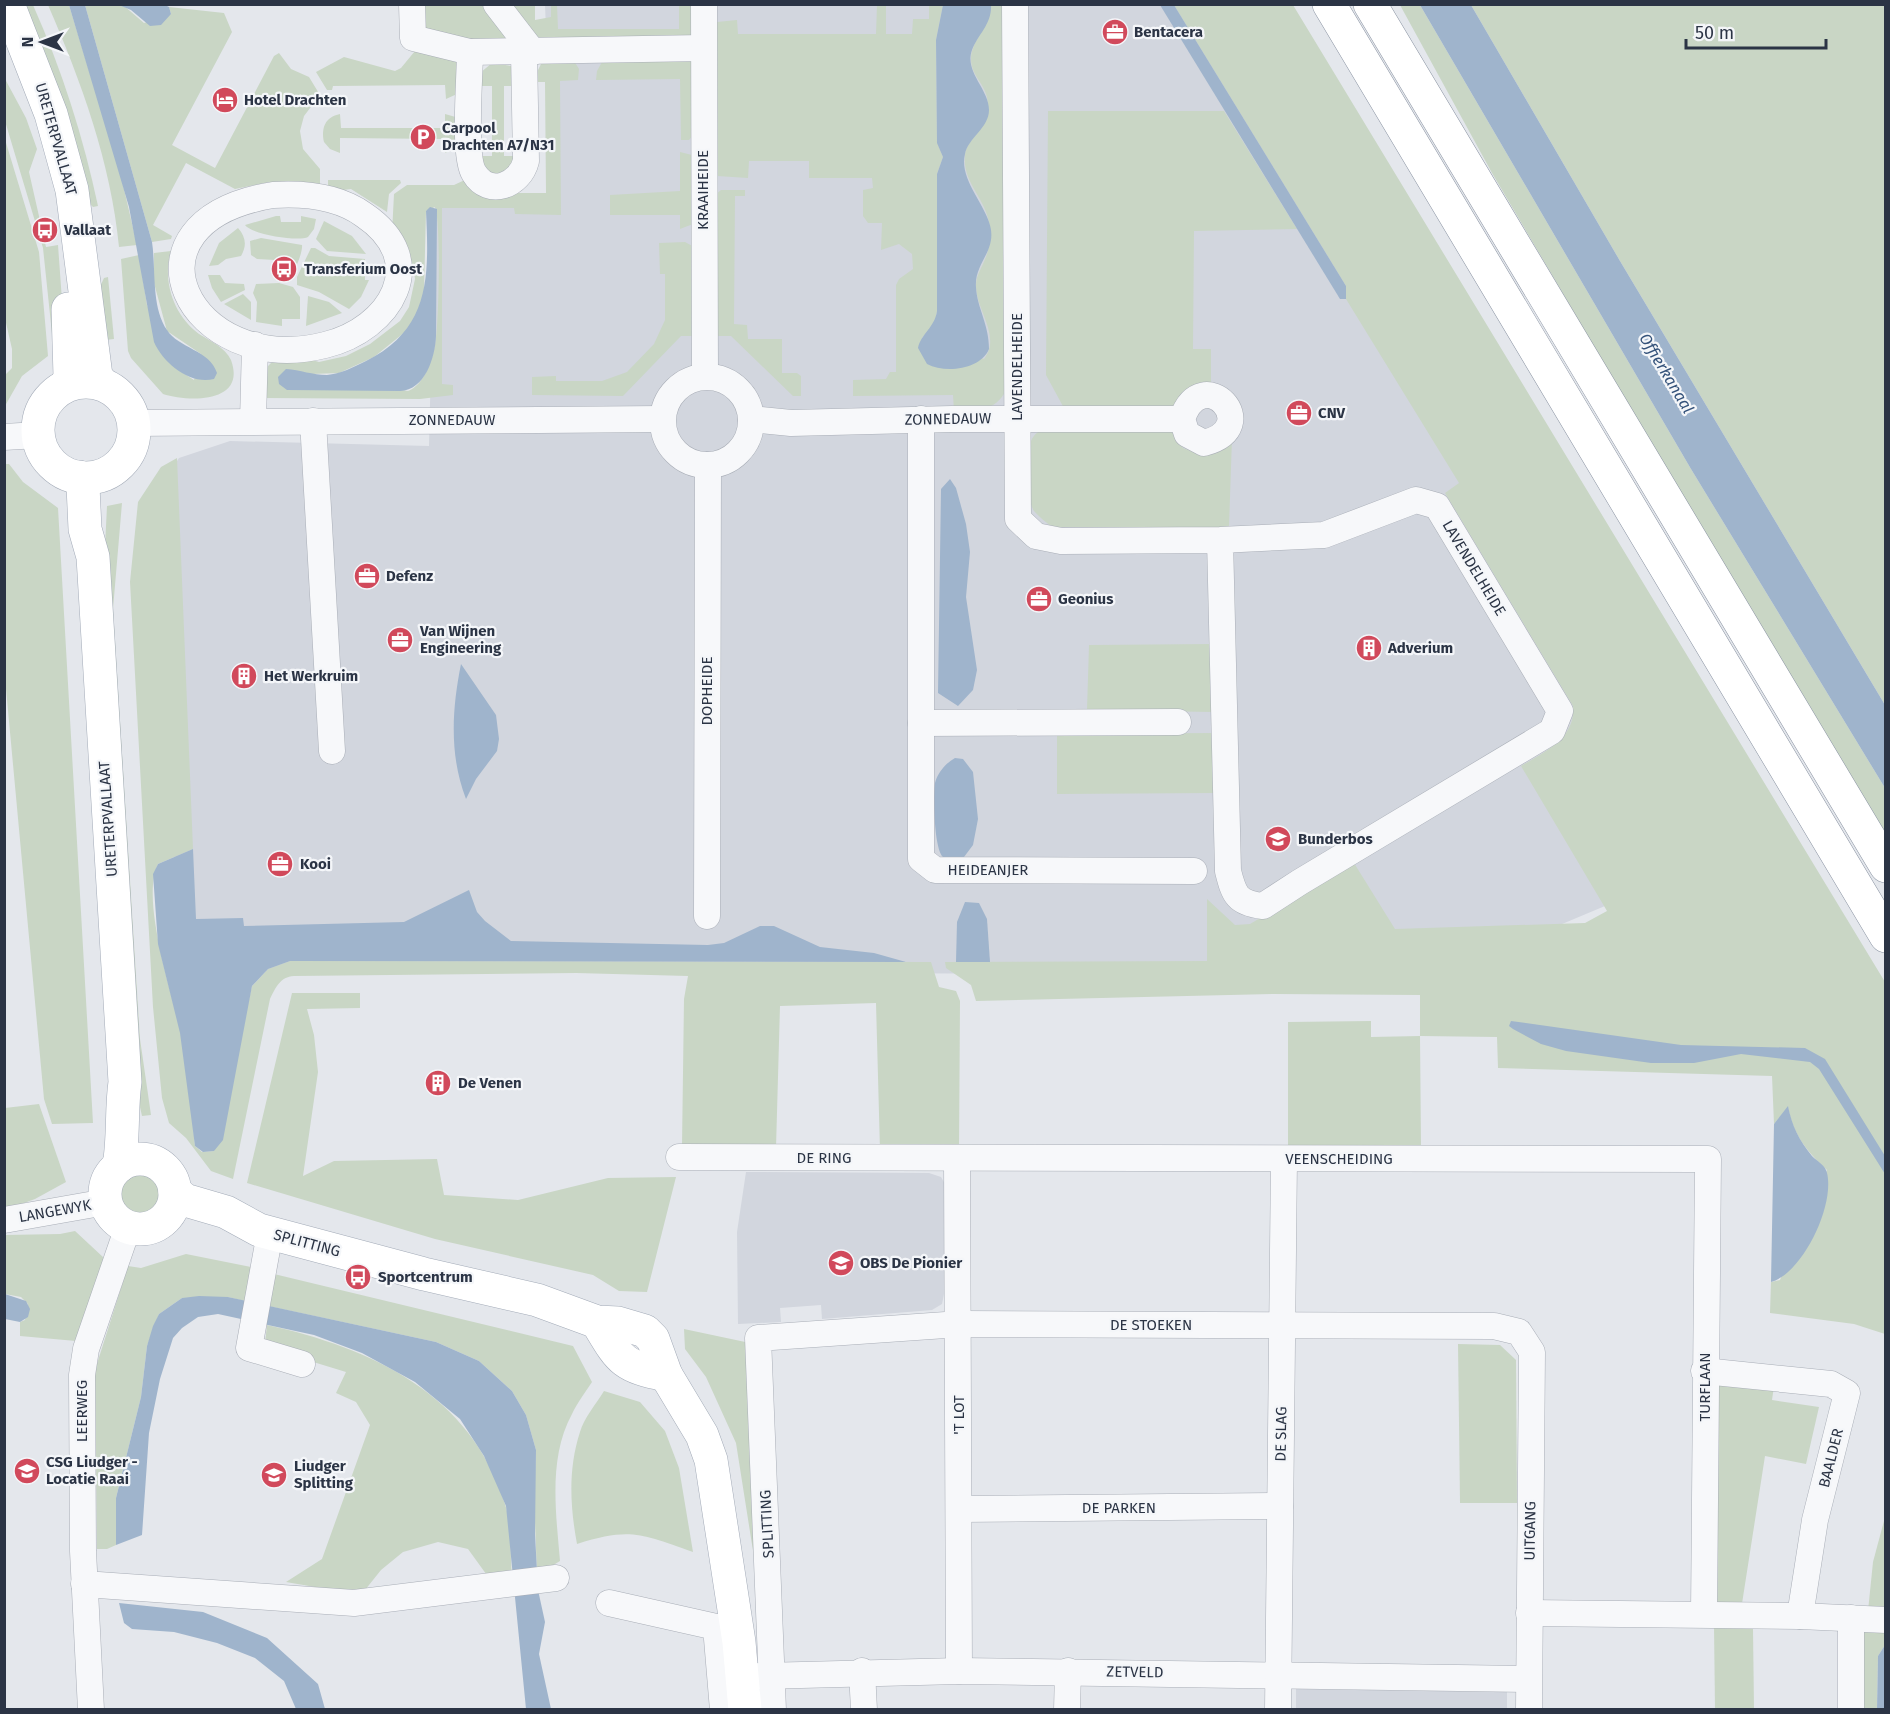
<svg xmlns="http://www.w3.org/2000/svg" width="1890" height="1714" font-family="'Fira Sans',sans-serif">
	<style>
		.built { fill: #d2d6de }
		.green { fill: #c9d6c5; fill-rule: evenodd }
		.water { fill: #9fb4cc }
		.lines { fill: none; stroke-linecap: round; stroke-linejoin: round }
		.minor-casing { stroke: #a9aeb7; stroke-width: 27 }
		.major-casing { stroke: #a3abb8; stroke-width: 34 }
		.highway-casing { stroke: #8b94a3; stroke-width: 34 }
		.minor { stroke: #f7f8fa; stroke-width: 26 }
		.major { stroke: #fff; stroke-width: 33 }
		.highway { stroke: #fff; stroke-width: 33 }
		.labels { text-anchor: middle; stroke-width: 4.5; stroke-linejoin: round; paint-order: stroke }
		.poi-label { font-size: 15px; font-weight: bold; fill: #2b3445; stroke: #f4f6f9; text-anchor: start }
		.street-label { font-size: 15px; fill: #2b3445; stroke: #f4f6f9 }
		.water-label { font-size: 16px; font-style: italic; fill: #34527a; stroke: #f4f6f9 }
	</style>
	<rect width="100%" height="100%" fill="#e4e7ec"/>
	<g class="built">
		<polygon points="545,5 1247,5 1755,843 1441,975 182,971 152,501 179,458 230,441 429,446 435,199 553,198"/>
		<polygon points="746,1172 929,1173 941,1177 945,1184 944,1294 942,1304 932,1310 822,1319 821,1305 780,1308 781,1322 738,1324 737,1232"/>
		<polygon points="1296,1689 1507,1692 1507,1709 1296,1709"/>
	</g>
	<g class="green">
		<path d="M886 4V34H912L913 19H929V5H943L936 40 937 142 943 157 937 174V311L935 323 922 338 984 359C1002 336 975 309 976 285 976 275 982 268 985 259 989 252 991 232 989 223 986 199 962 182 965 155 966 138 992 127 987 97 984 83 971 75 971 59 971 40 991 25 991 5H1004L1006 390C995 413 976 409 954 411L953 395 853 396V380L886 379 890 372H896V285L899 279 913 269 912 254 899 244 881 250 882 223H868L863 216V190L873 188 872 178H809V161H749L748 178 717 176 715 25 717 22 737 20 738 34H876L877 5Z"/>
		<path d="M13 5H33C62 70 83 136 98 206L93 207 89 203Z"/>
		<path d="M48 5H69L120 172 137 245 119 247C111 163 81 81 48 5Z"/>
		<polygon points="85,5 123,5 144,23 171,14 169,7 224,13 232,32 172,145 215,168 274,56 279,53 291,69 309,77 320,95 304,116 300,131 303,149 320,169 320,184 270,182 235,189 186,163 153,225 172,236 171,239 152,242"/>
		<polygon points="418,5 485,5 518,42 472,44 423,27"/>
		<polygon points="505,5 535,5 535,20 551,17 551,5 557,5 558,29 679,29 679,5 695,5 692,37 540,41"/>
		<path d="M1174 5H1293L1885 982V1334L1854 1324 1770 1313 1771 1282 1780 1280 1827 1170C1807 1152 1793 1134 1788 1107L1774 1124 1772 1076 1498 1068 1497 1037 1420 1036 1421 1147 1288 1146V1022L1371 1021V1037L1420 1036V995L1274 994 976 1001 971 985 946 968 945 962 1207 961V899L1235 925 1250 924 1354 863 1395 929 1585 923 1607 911 1521 766C1544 752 1576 738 1573 706L1445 493 1459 483 1346 299V286Z"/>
		<polygon points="1400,5 1420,5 1691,469 1885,788 1885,841 1492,173"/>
		<polygon points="1471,5 1884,5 1885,705 1620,261"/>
		<polygon points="415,51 441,53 460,63 457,94 446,99 445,85 333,86 332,90 327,90 316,72 344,57 395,71 401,68"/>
		<path d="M574 61 579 69 578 80 560 81 561 215 515 214 514 208H442V384L453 385V395L420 399 263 398 265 369 275 359 298 356 319 362 346 356 370 344 400 321 409 307 415 279 414 271 392 233 394 194 407 185H454L469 178 494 193H546L545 82H532L541 64ZM435 207C441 219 439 327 435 345 432 360 424 385 408 391L283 370 312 374 339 373 374 357 405 332 419 312 424 292 426 211Z"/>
		<polygon points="691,61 695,133 689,140 681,140 680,79 596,80 597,71 602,62"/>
		<polygon points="492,63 511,66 517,86 504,86 504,156 517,156 509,174 487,174 478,156 492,156 492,86 478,86 480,73"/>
		<polygon points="4,77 26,118 37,149 29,172 46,247 58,245 65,342 53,343 43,248 5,121"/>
		<polygon points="1048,111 1224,111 1297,229 1194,231 1193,349 1211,349 1211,383 1182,394 1172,408 1065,410 1046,375"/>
		<path d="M340 114 341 128H445V114L459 118 458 148 445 153V139L340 138V153L330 149 324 142C321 128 325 117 340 114Z"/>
		<polygon points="4,136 39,252 48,356 22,376 5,406 5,375 12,368 12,349 4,314"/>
		<polygon points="680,152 692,155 693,224 680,229 680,215 610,215 610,195 680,191"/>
		<polygon points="328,180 400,180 401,183 389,194 387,212 351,189 328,192"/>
		<polygon points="721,190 745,190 745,196 735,196 734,324 747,325 748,339 782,339 782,373 797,373 801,376 801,396 793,396 731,336 715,336 715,195"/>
		<path d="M276 216H280L281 222H301V216L316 219 314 229 308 237C298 242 251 234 245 225Z"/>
		<polygon points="324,221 352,236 366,254 327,251 316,239"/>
		<path d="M238 228C246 237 247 246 241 256L226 259 218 265 209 266 219 243Z"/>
		<path d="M261 238 302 245C303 252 294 276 286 279L281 277 275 260 257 259 251 255 250 241Z"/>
		<polygon points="685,242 696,248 696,336 681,336 623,396 532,395 532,377 556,376 556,381 602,381 627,372 654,344 665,320 665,274 660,274 659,243"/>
		<polygon points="311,248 315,248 329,256 365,259 365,280 369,280 361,297 349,309 319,292 297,285 297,277"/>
		<path d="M171 251C162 280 173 315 199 334 210 341 225 347 231 360 247 404 188 402 163 394L131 358 128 351 121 259 139 255 147 305 177 369 194 380 201 354 167 331 154 283V253Z"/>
		<polygon points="208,275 220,275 225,283 244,284 245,290 221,302 212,288"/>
		<polygon points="108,277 114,339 97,341 93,302 104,278"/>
		<polygon points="256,284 279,283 293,287 300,297 300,319 282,319 282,326 256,322 257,302 253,293"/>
		<polygon points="243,294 251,302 251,320 224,304"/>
		<polygon points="308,296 329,302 342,313 306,326"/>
		<path d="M1045 428 1170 429 1183 448 1200 454 1232 438 1229 527H1052C1046 522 1039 517 1034 511 1026 500 1026 453 1031 441 1034 434 1039 431 1045 428Z"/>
		<path d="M177 458 193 849 158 864C140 901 173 994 181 1035 187 1072 192 1109 195 1146L202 1152 214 1151 252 986 268 969 290 961 931 962 939 987 956 991 960 1001 959 1150H880L876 1003 780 1006 776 1148 682 1147 684 999 688 976 576 973 294 976C280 977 276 987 270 999L233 1179 211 1171 186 1138 169 1123 162 1098 153 1007 130 582 138 502 161 467Z"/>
		<polygon points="4,464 9,464 23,482 58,508 93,1123 52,1124 44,1099 5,678"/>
		<polygon points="122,503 113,609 140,1039 151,1115 142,1116 130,1062 102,608 107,506"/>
		<polygon points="1213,644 1213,712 1087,710 1089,645"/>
		<polygon points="1215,733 1215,793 1057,794 1057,734"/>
		<polygon points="292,993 360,993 360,1008 307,1009 314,1035 318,1072 303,1176 334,1161 437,1159 444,1195 518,1200 608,1178 676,1177 647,1292 619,1291 593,1275 435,1239 247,1183"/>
		<polygon points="39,1104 66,1182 35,1199 5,1210 5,1108"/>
		<circle cx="140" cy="1195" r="21"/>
		<polygon points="75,1231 104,1258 76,1341 20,1336 20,1322 25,1320 28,1304 21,1297 5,1294 5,1235 60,1234"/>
		<polygon points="186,1254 256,1268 249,1302 228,1297 182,1298 159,1314 147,1346 141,1397 116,1498 116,1545 107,1549 97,1549 95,1370 128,1266 141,1268"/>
		<path d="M274 1274 573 1346 592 1382C585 1393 577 1403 572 1414 548 1458 556 1513 560 1561L537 1575 534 1495 536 1450 526 1415 512 1391 479 1361 436 1342 268 1306Z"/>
		<path d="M267 1325C372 1348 471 1394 505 1504 512 1526 510 1554 512 1577L489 1578 468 1549 438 1542 403 1552 381 1570 361 1595 286 1582 322 1559 370 1425 356 1402 336 1393 346 1372 310 1361 265 1343Z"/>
		<polygon points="684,1329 750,1343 765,1627 736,1443 706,1377 685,1349"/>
		<polygon points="1458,1344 1500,1345 1516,1360 1517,1503 1460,1503"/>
		<polygon points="1711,1380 1774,1386 1772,1400 1819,1407 1806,1464 1765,1456 1741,1610 1711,1610"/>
		<path d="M604 1391 640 1402 665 1431 679 1468 693 1552C641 1534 631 1527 577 1544 570 1506 568 1469 580 1432 584 1418 596 1404 604 1391Z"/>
		<polygon points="1885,1517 1885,1613 1868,1611 1873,1562"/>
		<polygon points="1714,1626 1753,1629 1754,1709 1715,1709"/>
		<polygon points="1864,1626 1885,1627 1885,1645 1878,1656 1877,1709 1857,1709"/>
	</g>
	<g class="water">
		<path d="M69 5H85L152 242C156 268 151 307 167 330 178 348 210 350 217 373L214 379C190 385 164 364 154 342L129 207Z"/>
		<polygon points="119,5 165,5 169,7 171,14 161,25 150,26 131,10"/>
		<path d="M943 5H991C992 24 978 34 972 50 964 72 989 89 989 110 989 128 968 138 965 154 959 177 982 201 989 222 999 250 974 262 976 287 977 308 989 324 989 349 981 369 946 374 927 364L918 348C921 334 935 327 937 311V174L943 157 937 143 936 40Z"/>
		<polygon points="1160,5 1174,5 1346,286 1346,299 1340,299"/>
		<polygon points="1420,5 1471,5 1620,261 1885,705 1885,788 1691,469"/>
		<path d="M430 207 437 209 436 336C435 358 425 390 400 391L287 390 279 384 278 377 286 369C300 370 313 375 327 375 340 374 354 367 366 361 431 329 429 275 426 211Z"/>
		<polygon points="950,479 956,488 966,524 970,552 966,597 977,670 973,690 958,706 938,693 941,489"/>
		<path d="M461 664 496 715 499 739 497 751 476 779 466 799C449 755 452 709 461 664Z"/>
		<path d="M955 758 963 759 973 772 978 819 973 845 961 861C955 861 948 862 943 857 934 849 933 796 935 783 938 772 946 763 955 758Z"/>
		<polygon points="193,849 196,919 243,918 244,926 404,922 469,890 477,912 485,921 511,941 708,945 724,943 760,926 774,926 820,947 874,953 906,962 290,961 268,969 252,986 223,1140 214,1151 203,1152 195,1146 180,1033 158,944 153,874 158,864"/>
		<polygon points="965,902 979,903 987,919 990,962 956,962 957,922"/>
		<polygon points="1511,1021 1681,1045 1805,1048 1825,1059 1885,1156 1885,1174 1819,1069 1810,1062 1741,1054 1694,1063 1651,1063 1566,1051 1541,1044 1513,1029 1509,1026"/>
		<path d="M1788 1106C1792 1126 1799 1140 1812 1156 1817 1161 1826 1166 1827 1173 1835 1205 1803 1273 1771 1282L1774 1124Z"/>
		<polygon points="5,1294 26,1301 30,1309 28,1317 20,1322 5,1319"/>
		<polygon points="199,1296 228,1297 436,1342 479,1361 512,1391 526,1415 536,1450 535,1534 538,1590 545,1622 539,1654 551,1709 526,1709 506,1506 484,1456 460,1419 415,1382 362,1353 314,1335 218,1314 198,1317 182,1328 173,1338 160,1379 149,1433 142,1535 116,1545 116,1498 141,1397 147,1346 153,1326 159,1314 182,1298"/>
		<polygon points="119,1603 203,1612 267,1638 318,1684 325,1709 296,1709 284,1681 255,1658 217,1643 174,1632 132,1629 124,1623"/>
		<polygon points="1885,1645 1885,1709 1877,1709 1878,1656"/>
	</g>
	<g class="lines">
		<defs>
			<g id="minor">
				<polyline points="412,4 413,38 470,52 703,48"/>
				<polyline points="496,4 533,52"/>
				<polyline points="704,4 705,376"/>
				<path d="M1015 4 1018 519 1036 536 1061 541 1220 540 1324 535 1416 500 1437 506 1560 711 1552 731 1300 882 1263 906C1237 903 1234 895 1228 871L1220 540"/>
				<path d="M470 52C470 76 463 156 474 173 489 198 520 185 526 161L524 52"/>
				<path d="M273 195C305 193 338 196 364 215 432 261 391 329 325 345 189 379 110 222 273 195Z"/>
				<circle cx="707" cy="421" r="44"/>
				<path d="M751 419 791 423 952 419H1182C1202 360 1266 427 1204 443L1187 434 1182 419"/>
				<polyline points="921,419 921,859 935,870 1194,871"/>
				<polyline points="253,421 255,345"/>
				<polyline points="313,421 332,751"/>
				<polyline points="133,423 662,419"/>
				<polyline points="4,437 38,435"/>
				<polyline points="921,723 1178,722"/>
				<polyline points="707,916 708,465"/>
				<polyline points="679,1157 1708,1159 1704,1614"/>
				<polyline points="957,1159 959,1671"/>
				<polyline points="4,1220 106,1202"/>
				<polyline points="270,1233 249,1348 302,1364"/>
				<polyline points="1704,1371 1831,1384 1847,1393 1815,1520 1800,1616 1886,1620"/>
				<polyline points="959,1509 1280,1506"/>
				<polyline points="84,1584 354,1603 556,1578"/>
				<polyline points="609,1603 716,1627 723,1710"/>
				<polyline points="1529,1613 1800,1616"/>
				<polyline points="862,1671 864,1710"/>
				<polyline points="721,1677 959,1671 1528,1679"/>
				<polyline points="91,1710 83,1551 82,1375 86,1349 128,1227"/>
				<polyline points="773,1710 758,1338 960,1324 1494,1326 1519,1332 1532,1352 1529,1710"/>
				<polyline points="1067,1710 1068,1671"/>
				<polyline points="1278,1710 1284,1159"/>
				<polyline points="1851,1710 1851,1618"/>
			</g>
			<g id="major">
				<polyline points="8,4 51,114 72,190 96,376 102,384"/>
				<circle cx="86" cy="430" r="48"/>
				<polyline points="67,385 70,376 68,309"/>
				<path d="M79 477 83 486 85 529 93 557 125 1082C121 1110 124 1138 119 1166"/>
				<circle cx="140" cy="1194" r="35"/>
				<polyline points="175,1192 185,1200 226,1212 259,1230 424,1274 537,1300 597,1322 618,1323 645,1331 653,1339 666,1375 702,1435 711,1460 739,1642 745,1710"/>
				<path d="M597 1322C620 1360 621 1366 666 1375"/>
			</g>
			<g id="highway">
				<polyline points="1329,4 1886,936"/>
				<polyline points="1370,4 1886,866"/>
			</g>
		</defs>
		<use href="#minor" class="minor-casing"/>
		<use href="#major" class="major-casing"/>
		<use href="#highway" class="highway-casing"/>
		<use href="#minor" class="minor"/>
		<use href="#major" class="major"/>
		<use href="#highway" class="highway"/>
	</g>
	<defs>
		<symbol id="office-disc" viewBox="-11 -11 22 22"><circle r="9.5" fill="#d1495b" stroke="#f4f6f9"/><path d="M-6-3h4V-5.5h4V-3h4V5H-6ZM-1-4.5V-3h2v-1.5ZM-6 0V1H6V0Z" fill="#fff"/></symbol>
		<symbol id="hotel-disc" viewBox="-11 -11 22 22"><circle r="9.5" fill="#d1495b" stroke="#f4f6f9"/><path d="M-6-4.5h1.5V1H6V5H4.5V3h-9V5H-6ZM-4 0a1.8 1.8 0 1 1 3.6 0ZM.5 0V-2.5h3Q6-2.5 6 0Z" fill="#fff"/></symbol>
		<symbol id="parking-disc" viewBox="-11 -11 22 22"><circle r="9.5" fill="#d1495b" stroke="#f4f6f9"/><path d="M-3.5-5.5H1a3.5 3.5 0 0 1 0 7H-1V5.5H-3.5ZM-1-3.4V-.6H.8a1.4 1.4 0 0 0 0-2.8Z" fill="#fff"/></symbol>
		<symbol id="bus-disc" viewBox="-11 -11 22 22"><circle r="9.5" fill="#d1495b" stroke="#f4f6f9"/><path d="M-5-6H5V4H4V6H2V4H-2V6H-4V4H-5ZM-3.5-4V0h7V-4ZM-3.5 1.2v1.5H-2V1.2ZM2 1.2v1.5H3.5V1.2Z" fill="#fff"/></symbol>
		<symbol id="building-disc" viewBox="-11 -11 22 22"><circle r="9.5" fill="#d1495b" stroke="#f4f6f9"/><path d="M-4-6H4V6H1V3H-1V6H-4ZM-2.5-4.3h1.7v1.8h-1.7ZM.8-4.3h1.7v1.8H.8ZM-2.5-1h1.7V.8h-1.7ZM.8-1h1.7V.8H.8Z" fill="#fff"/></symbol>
		<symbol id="school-disc" viewBox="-11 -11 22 22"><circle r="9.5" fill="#d1495b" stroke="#f4f6f9"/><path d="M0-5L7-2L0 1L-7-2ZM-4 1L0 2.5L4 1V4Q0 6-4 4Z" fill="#fff"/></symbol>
	</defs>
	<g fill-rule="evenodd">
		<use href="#office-disc" x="1100" y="17" width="30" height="30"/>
		<use href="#hotel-disc" x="210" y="85" width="30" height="30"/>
		<use href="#parking-disc" x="408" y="122" width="30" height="30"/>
		<use href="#bus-disc" x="30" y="215" width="30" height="30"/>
		<use href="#bus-disc" x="269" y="254" width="30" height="30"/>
		<use href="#office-disc" x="1284" y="398" width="30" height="30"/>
		<use href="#office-disc" x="352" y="561" width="30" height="30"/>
		<use href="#office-disc" x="1024" y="584" width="30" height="30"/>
		<use href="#office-disc" x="385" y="625" width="30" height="30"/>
		<use href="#building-disc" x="1354" y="633" width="30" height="30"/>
		<use href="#building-disc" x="229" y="661" width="30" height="30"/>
		<use href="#school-disc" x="1263" y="824" width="30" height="30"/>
		<use href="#office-disc" x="265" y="849" width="30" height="30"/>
		<use href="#building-disc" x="423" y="1068" width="30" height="30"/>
		<use href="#school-disc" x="826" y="1248" width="30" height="30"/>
		<use href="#bus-disc" x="343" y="1262" width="30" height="30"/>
		<use href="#school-disc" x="12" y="1456" width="30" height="30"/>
		<use href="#school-disc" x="259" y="1460" width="30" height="30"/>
	</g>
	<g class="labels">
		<g class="poi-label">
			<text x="1134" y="37">Bentacera</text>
			<text x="244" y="105">Hotel Drachten</text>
			<text x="442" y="133">Carpool<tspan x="442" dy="17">Drachten A7/N31</tspan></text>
			<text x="64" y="235">Vallaat</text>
			<text x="304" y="274">Transferium Oost</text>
			<text x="1318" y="418">CNV</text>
			<text x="386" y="581">Defenz</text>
			<text x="1058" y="604">Geonius</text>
			<text x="420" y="636">Van Wijnen<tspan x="420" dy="17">Engineering</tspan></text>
			<text x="1388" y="653">Adverium</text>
			<text x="264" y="681">Het Werkruim</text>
			<text x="1298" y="844">Bunderbos</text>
			<text x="300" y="869">Kooi</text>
			<text x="458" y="1088">De Venen</text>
			<text x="860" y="1268">OBS De Pionier</text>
			<text x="378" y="1282">Sportcentrum</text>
			<text x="46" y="1467">CSG Liudger -<tspan x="46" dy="17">Locatie Raai</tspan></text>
			<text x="294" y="1471">Liudger<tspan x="294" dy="17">Splitting</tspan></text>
		</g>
		<g class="street-label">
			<text transform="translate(56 139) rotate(74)" y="5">URETERPVALLAAT</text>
			<text transform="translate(703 190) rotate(-90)" y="5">KRAAIHEIDE</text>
			<text transform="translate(1017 367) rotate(-90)" y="5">LAVENDELHEIDE</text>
			<text transform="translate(948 419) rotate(-1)" y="5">ZONNEDAUW</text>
			<text x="452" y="425">ZONNEDAUW</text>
			<text transform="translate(1474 568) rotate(59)" y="5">LAVENDELHEIDE</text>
			<text transform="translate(707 691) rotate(-90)" y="5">DOPHEIDE</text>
			<text transform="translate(108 819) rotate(-94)" y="5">URETERPVALLAAT</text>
			<text x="988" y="875">HEIDEANJER</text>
			<text x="824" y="1163">DE RING</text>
			<text x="1339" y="1164">VEENSCHEIDING</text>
			<text transform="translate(55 1211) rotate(-10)" y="5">LANGEWYK</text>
			<text transform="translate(307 1243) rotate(15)" y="5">SPLITTING</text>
			<text x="1151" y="1330">DE STOEKEN</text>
			<text transform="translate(1705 1387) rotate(-90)" y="5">TURFLAAN</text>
			<text transform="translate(82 1411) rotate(-90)" y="5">LEERWEG</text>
			<text transform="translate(959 1415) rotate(-90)" y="5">'T LOT</text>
			<text transform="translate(1281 1434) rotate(-89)" y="5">DE SLAG</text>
			<text transform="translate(1831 1458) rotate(-76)" y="5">BAALDER</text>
			<text x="1119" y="1513">DE PARKEN</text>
			<text transform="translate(767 1524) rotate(-93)" y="5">SPLITTING</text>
			<text transform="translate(1530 1531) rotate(-89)" y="5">UITGANG</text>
			<text transform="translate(1135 1672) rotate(1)" y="5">ZETVELD</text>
		</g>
		<g class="water-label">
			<text transform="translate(1667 373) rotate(59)" y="6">Offierkanaal</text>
		</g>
	</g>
	<rect width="1890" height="1714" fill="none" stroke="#2b3445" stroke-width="12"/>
	<g transform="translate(42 42) rotate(270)" stroke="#f4f6f9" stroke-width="4.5" paint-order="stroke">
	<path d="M0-4.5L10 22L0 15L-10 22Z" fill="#2b3445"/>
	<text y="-9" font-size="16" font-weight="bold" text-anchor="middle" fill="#2b3445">N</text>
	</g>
	<path d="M1686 39v9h140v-9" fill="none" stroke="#2b3445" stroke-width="3"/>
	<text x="1695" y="39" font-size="18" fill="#2b3445" stroke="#f4f6f9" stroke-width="4.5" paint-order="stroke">50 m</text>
</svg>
